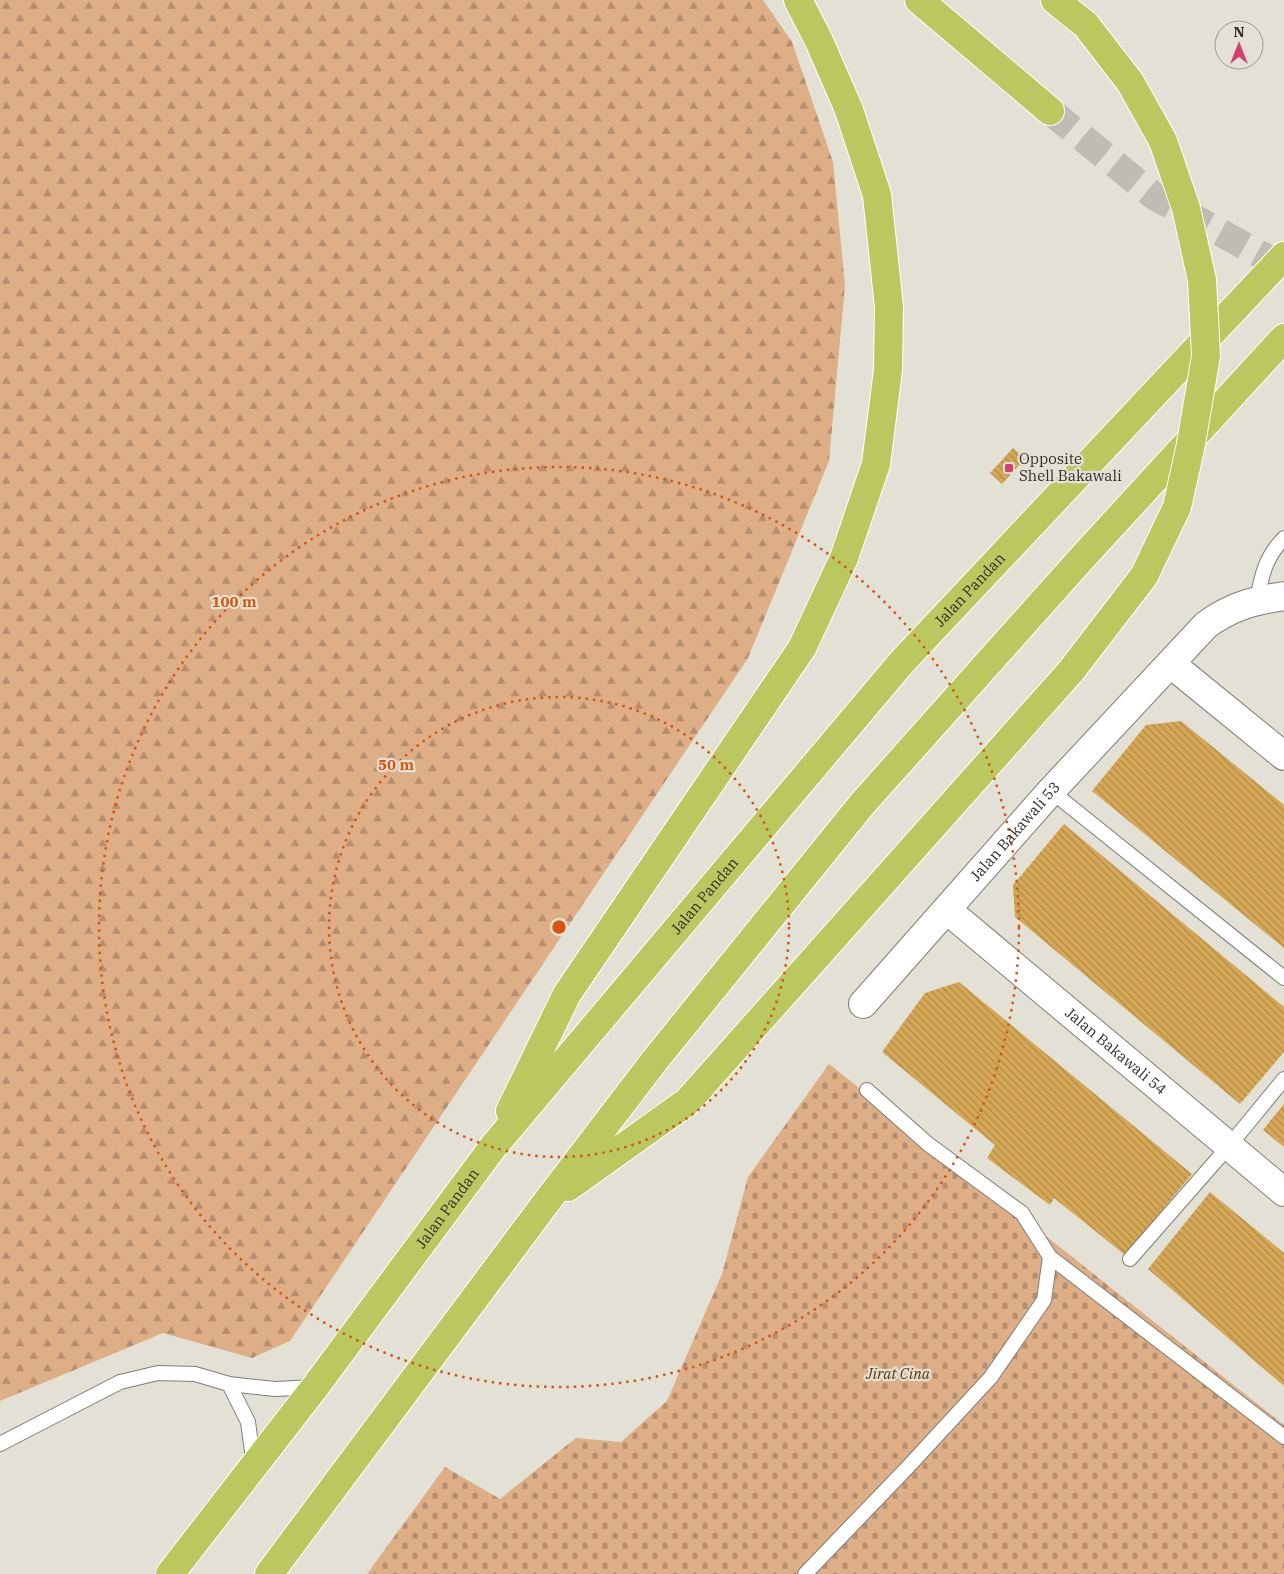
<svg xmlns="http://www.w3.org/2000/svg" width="1284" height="1574" font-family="'IBM Plex Serif',serif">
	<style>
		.forest { fill: url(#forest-firs) }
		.cemetery { fill: url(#cemetery-stones) }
		.building { fill: url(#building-back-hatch) }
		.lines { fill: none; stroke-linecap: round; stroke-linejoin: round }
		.trunk-tunnel { stroke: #bfbdb3; stroke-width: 28; stroke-dasharray: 28 14; stroke-linecap: butt }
		.service-casing { stroke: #7f7d73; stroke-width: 16 }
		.minor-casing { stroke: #7f7d73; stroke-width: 30 }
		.trunk-casing { stroke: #fff; stroke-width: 30 }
		.service { stroke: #fff; stroke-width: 14 }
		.minor { stroke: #fff; stroke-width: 28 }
		.trunk { stroke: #bac85f; stroke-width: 28 }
		.trunk-bridge-casing { stroke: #fff; stroke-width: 30; stroke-linecap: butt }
		.trunk-bridge { stroke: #bac85f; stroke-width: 28 }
		.ring { fill: none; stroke: #d6550f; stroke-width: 2.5; stroke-dasharray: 2.5 5 }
		.poi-dot { fill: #d04371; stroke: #e3e1d5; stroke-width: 2 }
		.labels { text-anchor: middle; stroke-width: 4.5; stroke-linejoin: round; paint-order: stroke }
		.poi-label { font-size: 15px; fill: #302f2b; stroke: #e3e1d5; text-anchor: start }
		.street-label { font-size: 15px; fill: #302f2b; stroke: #e3e1d5 }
		.park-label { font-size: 15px; font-style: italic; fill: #613402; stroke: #e3e1d5 }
		.centre { fill: #d6550f; stroke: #e3e1d5; stroke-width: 2.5 }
		.ring-label { font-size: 15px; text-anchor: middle; font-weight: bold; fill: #d6550f; stroke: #e3e1d5; stroke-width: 4.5; stroke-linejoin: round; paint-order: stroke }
	</style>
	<defs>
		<pattern id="forest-firs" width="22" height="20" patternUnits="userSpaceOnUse" patternTransform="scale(1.25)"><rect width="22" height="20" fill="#deae86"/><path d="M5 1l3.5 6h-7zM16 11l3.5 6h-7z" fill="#b48e6e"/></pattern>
		<pattern id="cemetery-stones" width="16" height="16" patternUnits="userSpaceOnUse" patternTransform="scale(1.25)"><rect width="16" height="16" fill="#deae86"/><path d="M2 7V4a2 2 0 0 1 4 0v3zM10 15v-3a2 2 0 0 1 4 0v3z" fill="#b48e6e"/></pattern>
		<pattern id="building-back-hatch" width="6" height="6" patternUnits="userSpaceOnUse" patternTransform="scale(1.25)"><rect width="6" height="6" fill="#d6a856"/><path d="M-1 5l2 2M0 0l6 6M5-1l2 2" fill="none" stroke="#ae8947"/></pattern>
	</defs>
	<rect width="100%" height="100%" fill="#e3e1d5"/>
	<polygon class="forest" points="0,0 763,0 792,42 833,162 845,285 829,461 748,658 290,1341 252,1358 163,1333 0,1401"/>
	<polygon class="cemetery" points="829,1064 1284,1425 1284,1574 367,1574 445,1467 500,1499 576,1438 621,1442 667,1401 722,1274 748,1177"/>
	<g class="building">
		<polygon points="1013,448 1025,459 1002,484 990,473"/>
		<polygon points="1181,721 1284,805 1284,948 1092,791 1146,725"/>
		<polygon points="1064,824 1284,1007 1284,1052 1240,1104 1015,917 1013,885"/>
		<polygon points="959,982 1192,1174 1125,1255 1054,1198 1050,1205 987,1158 995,1145 882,1052 925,993"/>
		<polygon points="1284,1104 1284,1147 1263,1130"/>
		<polygon points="1210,1192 1284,1253 1284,1386 1148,1269"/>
	</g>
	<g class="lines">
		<polyline class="trunk-tunnel" points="1050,111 1154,196 1276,263 1284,265"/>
		<defs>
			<g id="service">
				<path d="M1257 600C1262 574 1265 558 1284 538"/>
				<polyline points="1051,791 1284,978"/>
				<polyline points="1050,1257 1284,1437"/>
				<polyline points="1130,1259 1229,1146 1284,1079"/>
				<polyline points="229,1384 248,1422 254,1466"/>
				<polyline points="0,1444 120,1382 158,1373 195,1374 229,1384 275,1389 315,1387"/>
				<polyline points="805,1574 907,1468 991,1377 1044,1300 1050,1257 1022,1213 928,1144 867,1090"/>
			</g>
			<g id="minor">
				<polyline points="1171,664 1284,756"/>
				<path id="s1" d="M947 910 1284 1192"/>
				<path id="s2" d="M863 1004 1051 791 1206 625C1232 606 1253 601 1284 596"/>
			</g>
			<g id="trunk">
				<polyline points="919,0 1050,111"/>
				<polyline points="1055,0 1086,25"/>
				<polyline points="510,1111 567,994 802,648 844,558 876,464 888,370 889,307 877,195 849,110 819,41 798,0"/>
				<polyline points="568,1187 687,1102 1071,671"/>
				<path id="s3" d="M170 1574 315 1387 493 1147 901 663 1284 256"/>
				<polyline points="269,1574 545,1204 655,1060 863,803 1082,558 1284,338"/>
			</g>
		</defs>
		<use href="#service" class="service-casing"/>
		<use href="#minor" class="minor-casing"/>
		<use href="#trunk" class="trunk-casing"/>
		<use href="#service" class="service"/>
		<use href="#minor" class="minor"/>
		<use href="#trunk" class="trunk"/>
		<defs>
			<polyline id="trunk-bridge" points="1071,671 1144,576 1177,507 1190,449 1206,356 1202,280 1186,208 1163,141 1130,82 1086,25"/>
		</defs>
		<use href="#trunk-bridge" class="trunk-bridge-casing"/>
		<use href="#trunk-bridge" class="trunk-bridge"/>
	</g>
	<g class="ring">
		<circle cx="559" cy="927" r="230"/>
		<circle cx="559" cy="927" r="460"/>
	</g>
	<rect class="poi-dot" x="1004" y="463" width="10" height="10" rx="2.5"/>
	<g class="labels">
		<g class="poi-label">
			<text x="1019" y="464">Opposite<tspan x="1019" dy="17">Shell Bakawali</tspan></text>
		</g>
		<g class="street-label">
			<text dy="5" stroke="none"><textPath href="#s3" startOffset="1269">Jalan Pandan</textPath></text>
			<text dy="5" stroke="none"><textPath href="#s2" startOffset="230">Jalan Bakawali 53</textPath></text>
			<text dy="5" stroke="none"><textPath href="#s3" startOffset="864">Jalan Pandan</textPath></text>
			<text dy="5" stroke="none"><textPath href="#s1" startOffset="220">Jalan Bakawali 54</textPath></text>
			<text dy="5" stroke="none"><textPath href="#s3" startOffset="459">Jalan Pandan</textPath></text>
		</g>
		<g class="park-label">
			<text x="898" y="1379">Jirat Cina</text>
		</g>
	</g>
	<circle cx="559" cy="927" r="8" class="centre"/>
	<g class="ring-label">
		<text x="234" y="607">100 m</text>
		<text x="396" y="770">50 m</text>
	</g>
	<g transform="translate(1239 45)"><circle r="24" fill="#e3e1d5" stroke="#9b9a91"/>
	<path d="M0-4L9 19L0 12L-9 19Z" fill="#d04371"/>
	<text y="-8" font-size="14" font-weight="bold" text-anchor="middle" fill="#302f2b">N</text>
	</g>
</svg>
